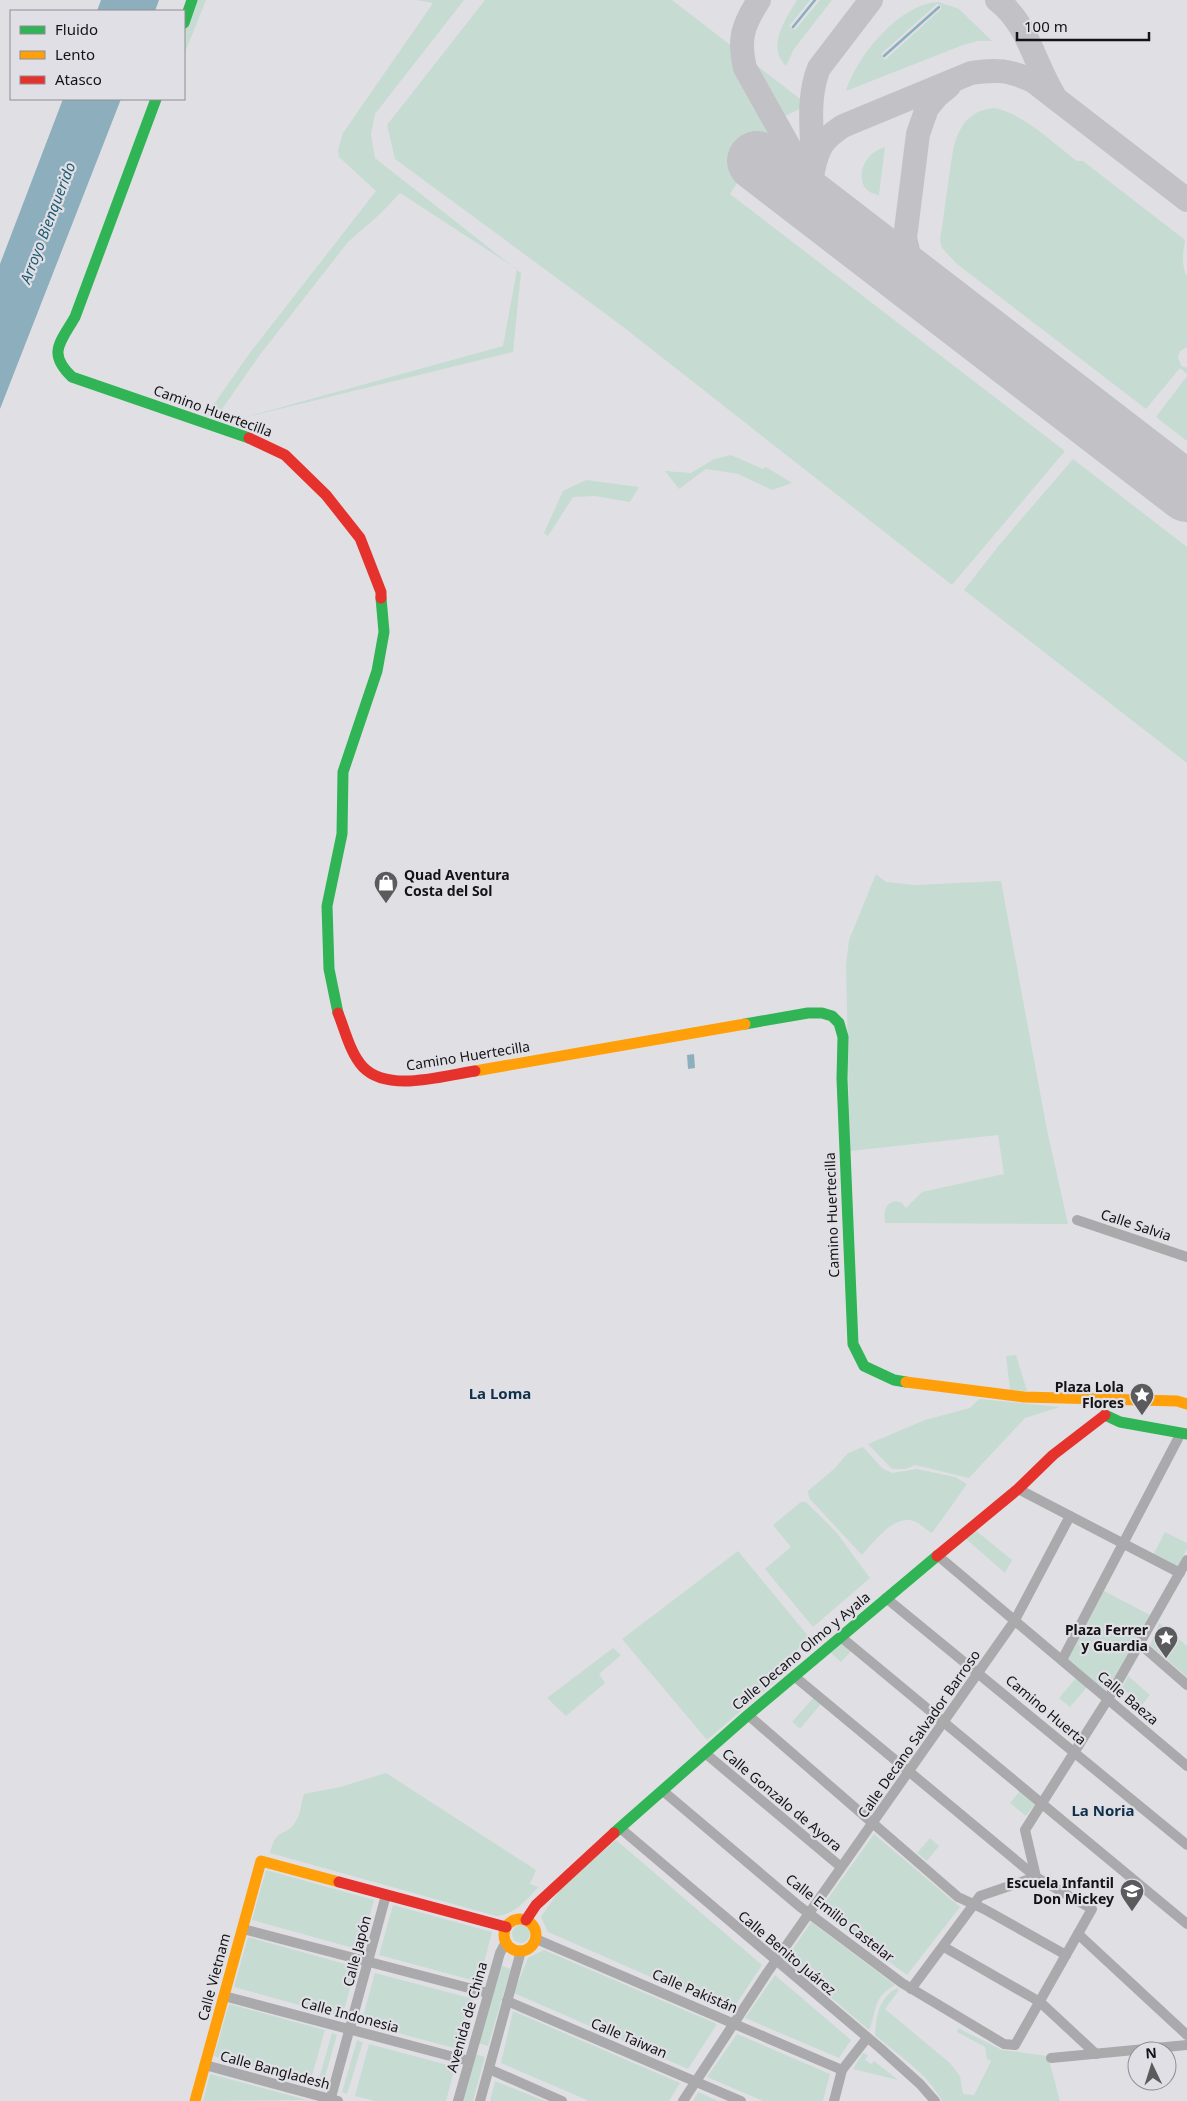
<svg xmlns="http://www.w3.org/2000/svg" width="1187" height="2101" font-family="'Noto Sans',sans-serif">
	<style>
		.green { fill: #c6dbd1; fill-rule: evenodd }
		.water { fill: #8daebd }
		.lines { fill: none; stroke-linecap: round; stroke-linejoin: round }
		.stream { stroke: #8daebd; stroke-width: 2.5 }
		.taxiway { stroke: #c2c2c6; stroke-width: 24 }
		.runway { stroke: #c2c2c6; stroke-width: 60 }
		.street { stroke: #aaa9ab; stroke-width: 10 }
		.fast { stroke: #30b455; stroke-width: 11 }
		.slow { stroke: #ff9f0a; stroke-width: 11 }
		.jam { stroke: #e5322d; stroke-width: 11 }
		.labels { text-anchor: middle; stroke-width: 4.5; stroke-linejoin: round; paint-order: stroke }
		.street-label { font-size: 14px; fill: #141416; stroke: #dfdfe5 }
		.poi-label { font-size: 14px; font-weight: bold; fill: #141416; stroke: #dfdfe5; text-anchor: end }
		.water-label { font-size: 15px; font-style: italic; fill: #1e5a71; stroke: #dfdfe5 }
		.neighbourhood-label { font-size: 15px; font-weight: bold; fill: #0f3049; stroke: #dfdfe5 }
	</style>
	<rect width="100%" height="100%" fill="#e0e0e4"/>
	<g class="green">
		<polygon points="196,0 206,0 184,55 184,31"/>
		<polygon points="416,0 464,0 375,114 371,135 375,158 521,273 513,352 235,420 503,346 517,269 400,193 380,214 348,242 259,356 220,412 205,417 249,354 376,191 339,157 338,150 343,133 433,3"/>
		<polygon points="485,0 672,0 808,105 777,120 730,194 1065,451 952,585 622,326 395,159 387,125"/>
		<path d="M797 0H810L789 26 795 30 820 0H832L794 49 786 66C766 47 786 18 797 0Z"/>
		<path d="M939 2 959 9 992 41H978L963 45 846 91C857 56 900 3 939 2ZM937 4 941 6V9L885 60 881 54Z"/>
		<path d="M994 108C1023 113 1053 143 1077 161H1083L1185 240C1183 252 1181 265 1187 277V347L1180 351 1178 357 1181 366 1187 368V374L1180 368 1146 409 957 264 942 248 940 240C944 215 947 189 951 163 953 152 954 140 960 130 967 116 979 109 994 108Z"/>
		<path d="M885 147 879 195C852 192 858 154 885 147Z"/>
		<polygon points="1187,376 1187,441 1156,417"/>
		<polygon points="731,455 763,469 766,467 792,483 772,490 738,474 706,469 679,489 665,471 691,473 714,459"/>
		<polygon points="1073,459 1187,547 1187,763 964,590 1000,544"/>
		<polygon points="586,480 639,487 630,502 595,496 573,497 548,536 544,533 563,491"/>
		<path d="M876 874 886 882 914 885 1001 881 1047 1130 1068 1224 885 1223C884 1211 884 1205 895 1201L902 1203 906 1208 922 1192 1004 1174 998 1135 850 1151 846 964 849 940Z"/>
		<polygon points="1016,1355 1027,1391 1010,1390 1006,1356"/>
		<polygon points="979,1399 1060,1407 1025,1418 969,1478 915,1465 906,1469 892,1469 868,1444 925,1420 970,1408"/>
		<path d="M863 1447 882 1468 892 1473 917 1469 955 1477 967 1484 932 1533C926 1530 922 1525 916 1522 895 1512 874 1542 862 1555L809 1498 808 1491 834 1469 848 1453Z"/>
		<polygon points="801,1502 806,1502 836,1532 870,1578 813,1627 765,1569 791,1547 773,1525"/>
		<polygon points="975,1530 1012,1560 1005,1573 965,1538"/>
		<polygon points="1165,1532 1187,1543 1187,1549 1177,1568 1153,1555"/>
		<polygon points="738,1551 809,1637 784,1664 785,1673 707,1740 622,1639"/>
		<polygon points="1104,1591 1150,1615 1106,1692 1067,1660"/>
		<polygon points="1159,1623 1187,1646 1187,1677 1150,1645"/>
		<polygon points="843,1642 852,1650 841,1662 831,1653"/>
		<polygon points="613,1648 621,1655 599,1674 605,1683 566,1716 547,1698"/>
		<polygon points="1128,1676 1150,1695 1142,1705 1122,1688"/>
		<polygon points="1076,1678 1087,1687 1070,1707 1059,1698"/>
		<polygon points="814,1697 821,1704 800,1729 792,1722"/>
		<path d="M386 1773 536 1870 530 1884 538 1887C527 1900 514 1915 496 1916L270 1853C277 1825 285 1839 296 1821 301 1813 301 1802 304 1794L340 1787Z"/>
		<polygon points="1020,1791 1035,1804 1026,1816 1010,1803"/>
		<polygon points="874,1834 960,1907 907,1975 825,1915 823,1910 824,1904"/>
		<polygon points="930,1838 939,1846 927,1861 917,1853"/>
		<polygon points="616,1840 762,1965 731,2012 548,1932 541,1917 561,1888"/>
		<polygon points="266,1870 374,1900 360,1950 252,1920"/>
		<polygon points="393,1905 492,1932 479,1982 379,1955"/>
		<path d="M811 1922 895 1985C872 1998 878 2009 869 2030L786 1959Z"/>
		<circle cx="521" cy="1934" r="9"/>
		<polygon points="248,1937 356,1967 342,2017 234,1987"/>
		<polygon points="544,1950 717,2024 688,2069 514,1993 528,1958"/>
		<polygon points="500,1965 511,1969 488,2046 478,2043"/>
		<polygon points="375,1973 474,1999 461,2050 361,2023"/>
		<polygon points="775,1975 851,2040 839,2058 745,2018"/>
		<path d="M897 1988 899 1990 885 2009 950 2063 960 2076 963 2094 974 2095 991 2061 987 2059 985 2047 957 2032 958 2028 1002 2050 1048 2056 1060 2101H942C928 2074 898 2055 875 2035 877 2015 878 1999 897 1988Z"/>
		<polygon points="229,2004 325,2030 310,2083 214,2056"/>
		<polygon points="513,2011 680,2083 669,2101 589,2101 501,2063"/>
		<polygon points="332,2033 337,2035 322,2087 317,2086"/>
		<polygon points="737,2034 830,2074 823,2101 763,2101 707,2077"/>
		<polygon points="357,2040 363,2042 347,2094 342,2092"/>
		<polygon points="369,2044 455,2067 446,2101 375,2101 355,2096"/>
		<polygon points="863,2053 868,2055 865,2060 871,2064 874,2061 898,2080 853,2069"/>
		<polygon points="475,2054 485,2057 473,2101 462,2101"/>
		<polygon points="210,2074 307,2100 203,2101"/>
		<polygon points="495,2081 545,2101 490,2101"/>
		<polygon points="698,2092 718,2101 693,2101"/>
	</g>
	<g class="water">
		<polygon points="101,0 159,0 155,11 97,11"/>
		<polygon points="63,99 121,99 0,409 0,264"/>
		<polygon points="694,1054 695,1068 688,1069 687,1055"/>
	</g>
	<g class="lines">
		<g class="stream">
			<polyline points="793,27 815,0"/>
			<polyline points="884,56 939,7"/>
		</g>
		<g class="taxiway">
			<path d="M759 0C743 25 738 39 745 68L828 216"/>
			<path d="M997 0C1028 23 1034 63 1054 95"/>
			<path d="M813 162C812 131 807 97 819 68L871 0"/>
			<path d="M813 171C818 147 823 139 843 126L971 73C997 69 1009 70 1033 81L1187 200"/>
			<polyline points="921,287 912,267 905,238 918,134 927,108 937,96 949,86"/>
		</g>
		<polyline class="runway" points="757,161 1187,492"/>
		<g class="street">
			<polyline points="1077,1220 1187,1257"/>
			<polyline points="1018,1489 1180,1573"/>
			<polyline points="937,1555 1187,1766"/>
			<polyline points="886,1598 1187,1845"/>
			<polyline points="841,1637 1187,1924"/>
			<polyline points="1140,1644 1187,1685"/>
			<polyline points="1062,1660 1181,1433"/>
			<polyline points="748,1715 958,1897 984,1909 1066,1955"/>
			<polyline points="705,1753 841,1867"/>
			<polyline points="663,1791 799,1906 902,1983 1004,2044 1015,2045 1092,1909 1036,1877 794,1676"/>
			<polyline points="620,1828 880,2048 920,2084 935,2101"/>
			<polyline points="1036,1877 1025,1830 1108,1699 1187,1560"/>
			<polyline points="243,1929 488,1993"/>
			<polyline points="1078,1934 1187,2035"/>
			<polyline points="536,1939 842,2070"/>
			<polyline points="944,1947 1040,2002 1096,2054"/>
			<polyline points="911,1989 980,1896 1036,1877"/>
			<polyline points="224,1996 469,2061"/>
			<polyline points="507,2001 741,2101"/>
			<polyline points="1051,2058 1187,2045"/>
			<polyline points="205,2065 338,2101"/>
			<polyline points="489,2069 562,2101"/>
			<polyline points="330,2101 386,1895"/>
			<polyline points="458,2101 500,1953 506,1942"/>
			<polyline points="480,2101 521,1951"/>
			<polyline points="683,2101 767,1973 1015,1620 1070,1516"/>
			<polyline points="834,2101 842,2070 867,2038"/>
		</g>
		<g class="fast">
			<polyline points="184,23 192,0"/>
			<path d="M156 99 75 317C60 343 47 353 72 377L249 438"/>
			<polyline points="338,1013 329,969 327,906 342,834 343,772 377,671 384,632 381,598"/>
			<polyline points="745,1024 808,1013 822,1013 832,1016 839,1023 843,1037 842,1079 853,1344 864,1366 894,1380 906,1382"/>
			<polyline points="1105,1415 1120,1422 1187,1434"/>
			<polyline points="614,1833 748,1715 937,1556"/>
		</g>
		<g class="slow">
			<polyline points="475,1071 745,1024"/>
			<polyline points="906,1382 1024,1397 1177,1401 1187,1404"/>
			<circle cx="520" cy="1935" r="16"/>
			<polyline points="195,2101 261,1861 339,1882"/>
		</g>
		<g class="jam">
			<polyline points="249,438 285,455 326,495 360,538 381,592 381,598"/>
			<path d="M338 1013C345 1030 350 1053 363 1067 388 1093 442 1076 475 1071"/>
			<polyline points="937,1556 1018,1489 1053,1455 1105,1415"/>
			<polyline points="339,1882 506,1927"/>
			<polyline points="526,1920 536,1905 614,1833"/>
		</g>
	</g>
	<defs>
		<symbol id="shop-pin" viewBox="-11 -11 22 30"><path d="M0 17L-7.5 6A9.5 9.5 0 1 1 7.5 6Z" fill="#5b5b5e" stroke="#dfdfe5"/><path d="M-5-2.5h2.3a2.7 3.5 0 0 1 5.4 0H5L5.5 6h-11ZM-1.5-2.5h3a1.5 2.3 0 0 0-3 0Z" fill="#fff"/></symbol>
		<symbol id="sight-pin" viewBox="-11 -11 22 30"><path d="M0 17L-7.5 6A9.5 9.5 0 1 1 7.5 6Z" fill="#5b5b5e" stroke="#dfdfe5"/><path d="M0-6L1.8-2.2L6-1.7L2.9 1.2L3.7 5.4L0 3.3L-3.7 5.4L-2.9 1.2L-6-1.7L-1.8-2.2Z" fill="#fff"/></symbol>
		<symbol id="school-pin" viewBox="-11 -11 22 30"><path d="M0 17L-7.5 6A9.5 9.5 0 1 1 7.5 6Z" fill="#5b5b5e" stroke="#dfdfe5"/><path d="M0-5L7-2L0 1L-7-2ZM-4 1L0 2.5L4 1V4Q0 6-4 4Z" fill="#fff"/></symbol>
	</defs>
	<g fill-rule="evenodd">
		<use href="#shop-pin" x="372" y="869" width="28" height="38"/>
		<use href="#sight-pin" x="1128" y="1381" width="28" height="38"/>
		<use href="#sight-pin" x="1152" y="1624" width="28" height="38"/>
		<use href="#school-pin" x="1118" y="1877" width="28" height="38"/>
	</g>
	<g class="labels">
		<g class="street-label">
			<text transform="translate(213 411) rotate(20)" y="5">Camino Huertecilla</text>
			<text transform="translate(468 1056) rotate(-9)" y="5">Camino Huertecilla</text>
			<text transform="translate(832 1215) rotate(-92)" y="5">Camino Huertecilla</text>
			<text transform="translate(1136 1225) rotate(18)" y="5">Calle Salvia</text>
			<text transform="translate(801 1651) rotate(-40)" y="5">Calle Decano Olmo y Ayala</text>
			<text transform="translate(1128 1698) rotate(40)" y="5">Calle Baeza</text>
			<text transform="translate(1046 1710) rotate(40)" y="5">Camino Huerta</text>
			<text transform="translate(919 1734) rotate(-55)" y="5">Calle Decano Salvador Barroso</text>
			<text transform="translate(782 1800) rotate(40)" y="5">Calle Gonzalo de Ayora</text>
			<text transform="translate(840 1918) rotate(38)" y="5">Calle Emilio Castelar</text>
			<text transform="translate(357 1951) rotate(-75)" y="5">Calle Japón</text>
			<text transform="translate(787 1953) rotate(40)" y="5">Calle Benito Juárez</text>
			<text transform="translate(214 1977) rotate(-75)" y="5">Calle Vietnam</text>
			<text transform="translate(695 1991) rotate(23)" y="5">Calle Pakistán</text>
			<text transform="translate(350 2015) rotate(15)" y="5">Calle Indonesia</text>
			<text transform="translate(467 2017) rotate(-74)" y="5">Avenida de China</text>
			<text transform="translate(629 2038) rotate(23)" y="5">Calle Taiwan</text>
			<text transform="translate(275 2070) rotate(15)" y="5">Calle Bangladesh</text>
		</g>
		<g class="poi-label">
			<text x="404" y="880" text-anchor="start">Quad Aventura<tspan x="404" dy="16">Costa del Sol</tspan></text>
			<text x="1124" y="1392">Plaza Lola<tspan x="1124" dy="16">Flores</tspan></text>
			<text x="1148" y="1635">Plaza Ferrer<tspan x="1148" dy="16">y Guardia</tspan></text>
			<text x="1114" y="1888">Escuela Infantil<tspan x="1114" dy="16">Don Mickey</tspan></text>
		</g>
		<g class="water-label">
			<text transform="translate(48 223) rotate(-69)" y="5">Arroyo Bienquerido</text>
		</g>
		<g class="neighbourhood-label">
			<text x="500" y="1399">La Loma</text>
			<text x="1103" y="1816">La Noria</text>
		</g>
	</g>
	<rect x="10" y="10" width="175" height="90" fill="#dfdfe5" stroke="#8e8e92"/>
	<rect x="20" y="26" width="25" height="8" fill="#30b455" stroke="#8e8e92"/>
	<text x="55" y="35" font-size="15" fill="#141416">Fluido</text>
	<rect x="20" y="51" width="25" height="8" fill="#ff9f0a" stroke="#8e8e92"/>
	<text x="55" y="60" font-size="15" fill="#141416">Lento</text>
	<rect x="20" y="76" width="25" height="8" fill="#e5322d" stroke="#8e8e92"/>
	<text x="55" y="85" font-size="15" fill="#141416">Atasco</text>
	<g transform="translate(1152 2066) rotate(356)"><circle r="24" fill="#dfdfe5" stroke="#8e8e92"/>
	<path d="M0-4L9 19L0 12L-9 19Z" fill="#5b5b5e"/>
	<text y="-8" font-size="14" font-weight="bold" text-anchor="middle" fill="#141416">N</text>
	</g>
	<path d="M1017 32v8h132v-8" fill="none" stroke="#141416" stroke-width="2.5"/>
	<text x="1024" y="32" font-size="15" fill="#141416" stroke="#dfdfe5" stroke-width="4" paint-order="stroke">100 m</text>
</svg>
